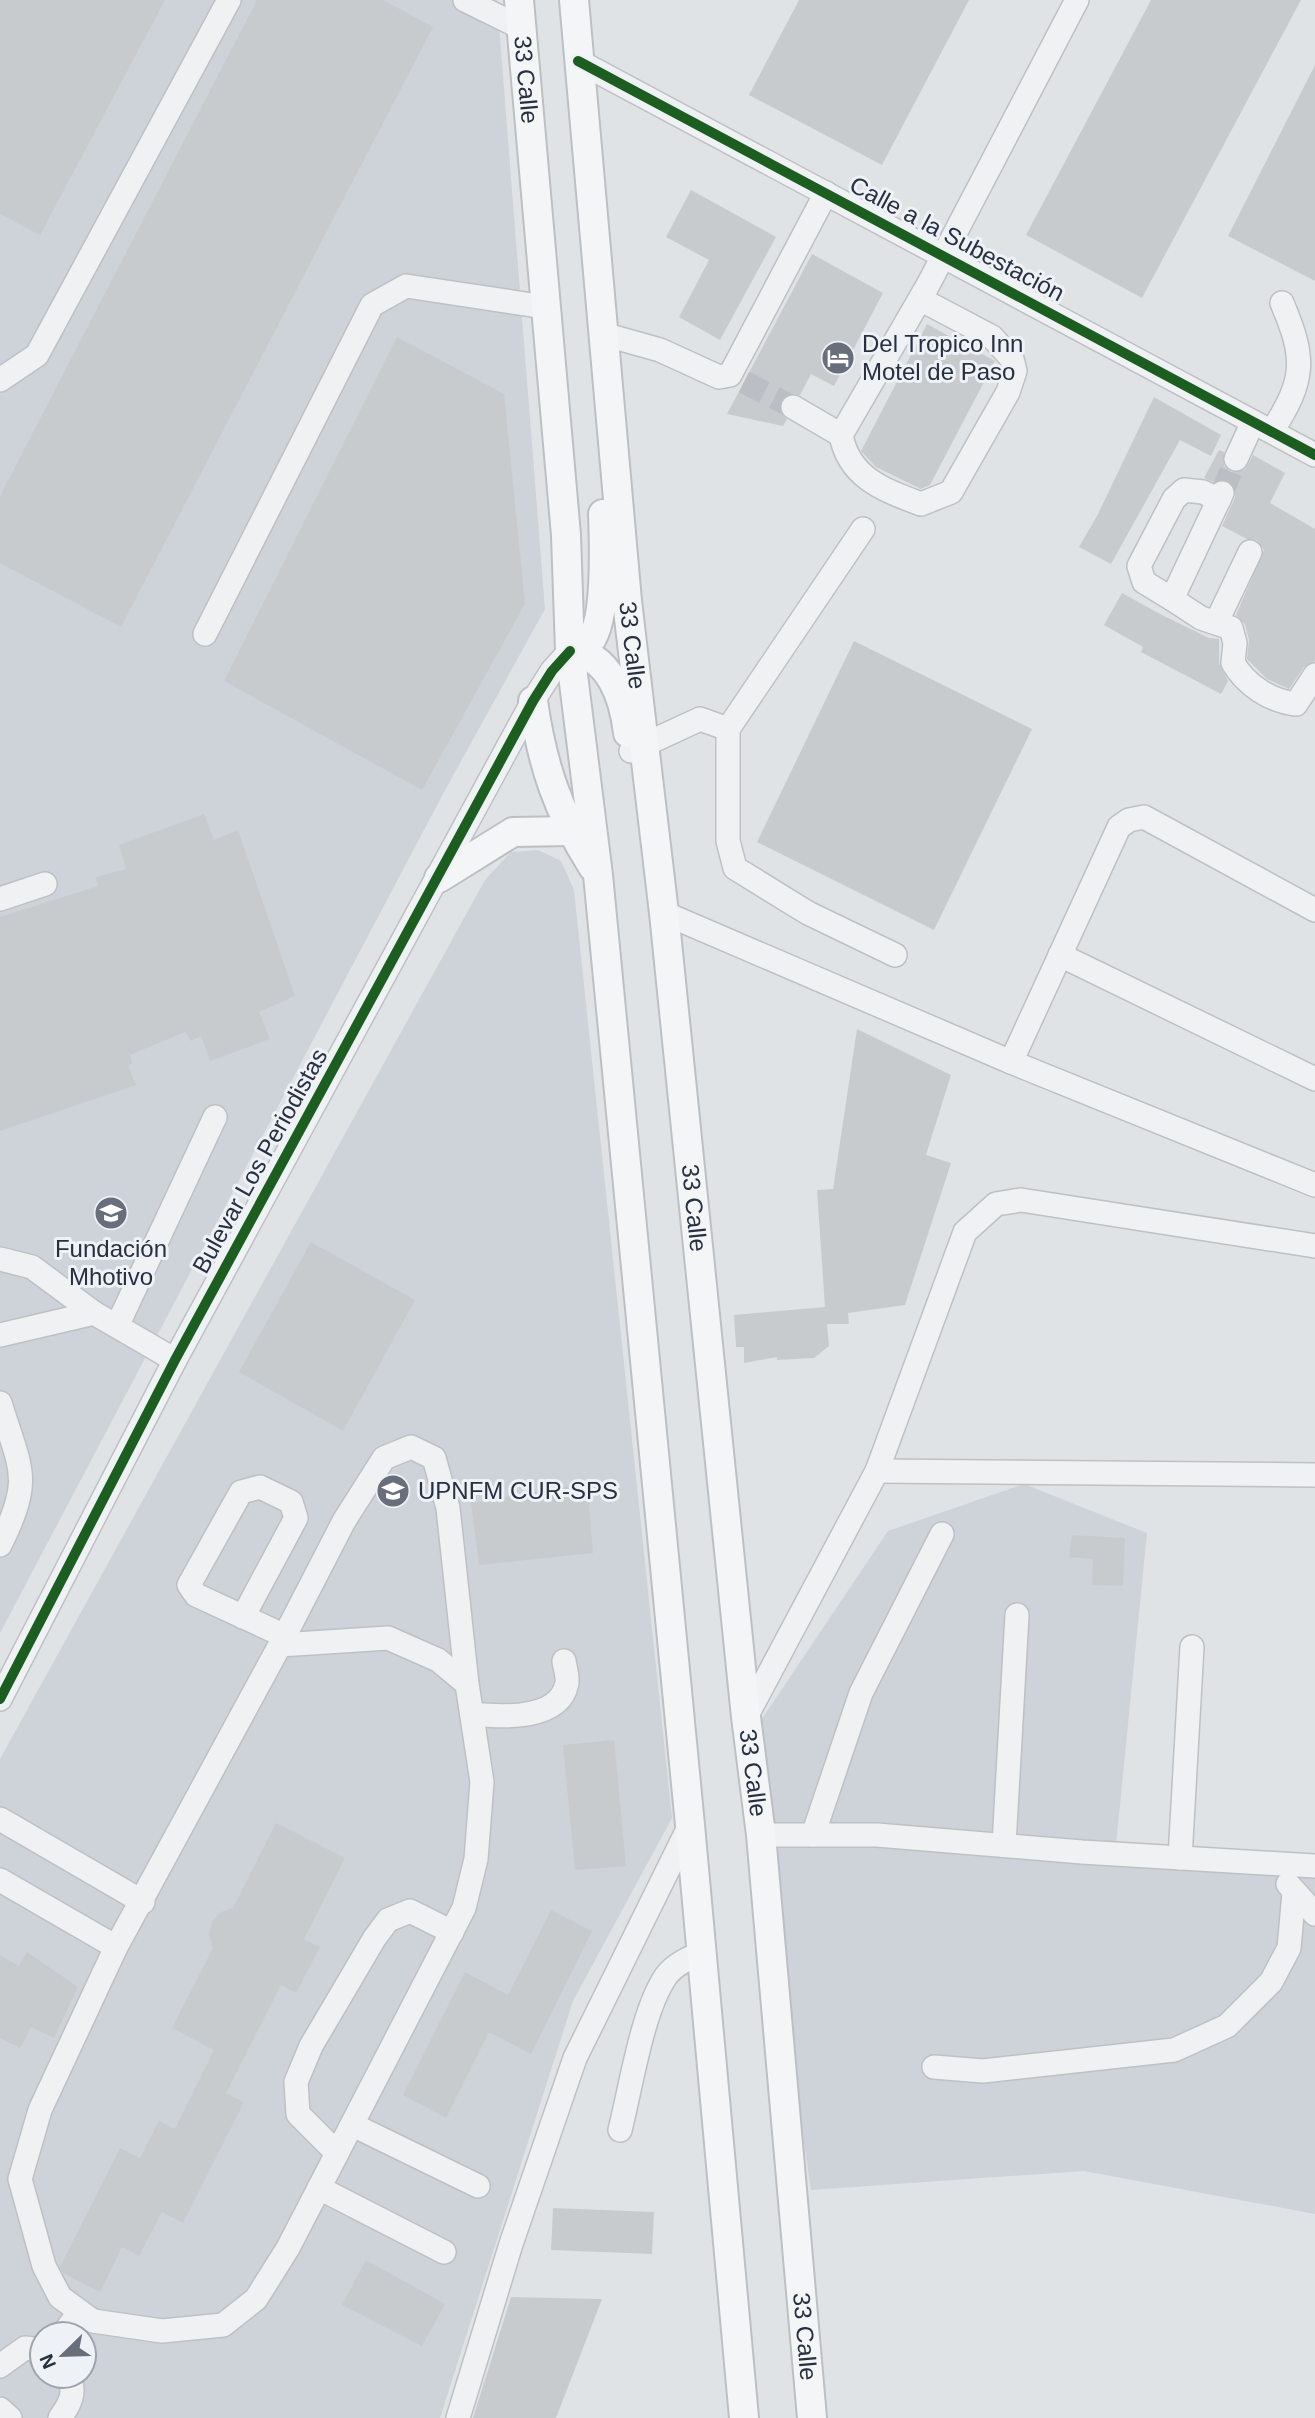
<svg xmlns="http://www.w3.org/2000/svg" width="1315" height="2418" font-family="Arial,sans-serif">
	<style>
		.built { fill: #ced2d9; fill-rule: evenodd }
		.building { fill: #c8cbce }
		.lines { fill: none; stroke-linecap: round; stroke-linejoin: round }
		.minor-tunnel { stroke: #bbbfc5; stroke-width: 23; stroke-dasharray: 23 11; stroke-linecap: butt }
		.minor-casing { stroke: #bec1c4; stroke-width: 26 }
		.major-casing { stroke: #bcc0c4; stroke-width: 32 }
		.minor { stroke: #f0f1f2; stroke-width: 23 }
		.major { stroke: #f4f5f6; stroke-width: 28 }
		.cycleway-casing { stroke: #eef1f6; stroke-width: 15 }
		.cycleway { stroke: #1b5e20; stroke-width: 10 }
		.labels { text-anchor: middle; stroke-width: 6; stroke-linejoin: round; paint-order: stroke }
		.street-label { font-size: 24px; fill: #273040; stroke: #eef1f6 }
		.poi-label { font-size: 24px; fill: #273040; stroke: #eef1f6; text-anchor: start }
	</style>
	<rect width="100%" height="100%" fill="#e0e3e6"/>
	<g class="built">
		<polygon points="0,0 497,0 545,609 444,792 0,1633"/>
		<path d="M538 850 561 861 574 890 672 1818 573 2001 440 2418H0V1759L485 880 511 852ZM42 2334H84V2376H42Z"/>
		<polygon points="1024,1484 1147,1533 1116,1845 1315,1860 1315,2214 1084,2171 811,2190 745,1744 888,1531"/>
	</g>
	<g class="building">
		<polygon points="0,0 165,0 40,235 0,214"/>
		<polygon points="257,0 383,0 433,27 121,627 0,563 0,496"/>
		<polygon points="799,0 969,0 882,165 749,95"/>
		<polygon points="1151,0 1301,0 1142,298 1026,235"/>
		<polygon points="1315,65 1315,281 1228,236"/>
		<polygon points="691,190 776,237 720,340 679,317 709,260 666,237"/>
		<polygon points="812,254 883,293 834,386 811,374 800,395 787,395 781,401 781,413 787,419 783,426 727,414"/>
		<polygon points="927,324 995,361 930,485 921,489 876,467 861,451"/>
		<polygon points="397,337 504,394 525,604 422,790 224,681"/>
		<polygon points="1154,397 1221,435 1211,456 1180,440 1111,564 1079,547 1097,516"/>
		<polygon points="1219,450 1224,452 1224,466 1231,472 1245,470 1253,455 1285,473 1270,503 1315,529 1315,661 1304,667 1289,689 1267,679 1247,659 1249,640 1245,624 1236,615 1264,550 1257,540 1247,539 1222,526 1235,498 1234,486 1227,480 1214,482 1204,478"/>
		<polygon points="1122,593 1160,614 1209,638 1219,639 1219,663 1228,681 1221,694 1141,652 1143,647 1104,625"/>
		<polygon points="854,641 1032,729 934,930 757,842"/>
		<polygon points="204,814 214,840 238,830 295,996 259,1012 270,1039 210,1061 201,1036 191,1041 185,1032 130,1055 132,1063 128,1066 136,1085 0,1131 0,917 98,886 96,877 126,869 119,845"/>
		<polygon points="857,1029 951,1075 926,1155 951,1163 905,1305 848,1313 849,1324 827,1324 829,1346 814,1358 777,1360 777,1357 744,1363 744,1347 736,1347 734,1315 825,1307 817,1190 833,1189"/>
		<polygon points="311,1242 415,1300 343,1431 239,1372"/>
		<polygon points="587,1483 593,1553 479,1565 471,1503"/>
		<polygon points="1072,1535 1125,1538 1123,1586 1092,1585 1093,1559 1069,1557"/>
		<polygon points="614,1740 626,1866 575,1870 563,1745"/>
		<polygon points="276,1823 345,1858 304,1939 320,1947 296,1993 281,1985 226,2093 244,2102 183,2223 162,2212 139,2256 122,2247 100,2292 63,2273 60,2267 120,2148 140,2158 159,2121 175,2129 214,2050 172,2028 213,1948 209,1935 212,1922 221,1912 233,1908"/>
		<polygon points="551,1910 592,1931 531,2054 489,2032 446,2118 403,2095 465,1972 508,1995"/>
		<polygon points="27,1952 78,1987 54,2038 31,2027 20,2048 0,2038 0,1955 19,1966"/>
		<polygon points="553,2208 654,2212 652,2254 551,2250"/>
		<polygon points="366,2260 445,2304 422,2346 342,2305"/>
		<polygon points="511,2297 602,2299 556,2418 473,2418"/>
	</g>
	<g class="lines">
		<g class="minor-tunnel">
			<polyline points="744,382 793,407"/>
			<polyline points="1222,493 1236,459"/>
		</g>
		<defs>
			<g id="minor">
				<polyline points="465,0 522,28"/>
				<polyline points="578,61 1315,455"/>
				<path d="M920 299 992 337 1012 359 1015 371 1008 392 951 492 921 504C884 490 849 478 841 435L928 285 1077 0"/>
				<polyline points="603,334 660,350 719,377 730,375 826,193"/>
				<polyline points="0,380 37,355 229,0"/>
				<polyline points="793,407 841,435"/>
				<path d="M1272 431C1305 380 1306 359 1282 303"/>
				<polyline points="1236,459 1253,422"/>
				<path d="M1222 493 1172 599 1201 618 1231 628 1235 643 1233 663C1246 685 1270 701 1296 704L1315 675"/>
				<polyline points="1172,599 1144,582 1139,566 1174,499 1184,490 1203,492 1219,500"/>
				<polyline points="1217,621 1250,552"/>
				<polyline points="205,634 372,305 406,286 545,307"/>
				<polyline points="728,729 863,529"/>
				<polyline points="631,751 700,719 728,729 728,841 735,868 808,913 895,955"/>
				<polyline points="0,899 45,884"/>
				<polyline points="664,913 1011,1062 1315,1185"/>
				<polyline points="1060,955 1315,1079"/>
				<polyline points="1011,1062 1119,827 1129,820 1144,817 1315,910"/>
				<polyline points="0,1259 32,1267 94,1313 175,1360"/>
				<polyline points="118,1324 215,1117"/>
				<polyline points="0,1335 94,1313"/>
				<path d="M0 1403C21 1471 33 1478 0 1545"/>
				<polyline points="877,1471 1315,1475"/>
				<polyline points="243,1617 296,1518 291,1502 260,1487 241,1492 189,1585 196,1595 285,1636"/>
				<polygon points="388,1638 438,1660 467,1684 482,1782 476,1859 464,1908 288,2248 256,2299 223,2325 162,2331 93,2321 60,2297 44,2266 20,2179 40,2110 116,1947 280,1645"/>
				<polyline points="280,1645 344,1521 384,1458 411,1447 434,1458 448,1508 467,1684"/>
				<polyline points="0,1699 175,1360 533,701 552,671 570,651"/>
				<path d="M472 1714C501 1717 560 1721 567 1683 568 1677 565 1668 564 1661"/>
				<polyline points="746,1717 877,1471 965,1232 996,1204 1021,1200 1315,1246"/>
				<polyline points="0,1819 143,1902"/>
				<polyline points="761,1835 877,1835 1082,1852 1315,1866"/>
				<polyline points="813,1835 861,1693 942,1534"/>
				<polyline points="1004,1845 1017,1615"/>
				<polyline points="1180,1858 1192,1647"/>
				<polyline points="0,1880 116,1947"/>
				<polyline points="1288,1884 1315,1914"/>
				<polyline points="934,2067 983,2071 1174,2050 1227,2026 1271,1982 1289,1948 1294,1893"/>
				<polyline points="353,2125 478,2186"/>
				<path d="M620 2130C631 2087 642 2011 666 1976 675 1964 689 1958 702 1953"/>
				<polyline points="337,2153 298,2114 296,2082 311,2046 374,1939 388,1920 410,1911 452,1932"/>
				<polyline points="319,2188 444,2252"/>
				<polyline points="63,2334 79,2313"/>
				<polyline points="0,2366 25,2348 42,2350"/>
				<polyline points="0,2409 10,2418"/>
				<path d="M60 2418C70 2404 76 2393 69 2376"/>
				<polyline points="458,2418 511,2244 575,2058 690,1825"/>
			</g>
			<g id="major">
				<path id="s1" d="M519 0 566 535 570 651 598 875 690 1825 744 2418"/>
				<path id="s2" d="M574 0 627 601 664 913 746 1717 761 1835 812 2418"/>
				<path d="M570 651C610 654 624 699 628 733"/>
				<path d="M570 651C577 648 585 646 590 641 607 620 604 541 603 514"/>
				<path d="M533 701C542 765 558 812 593 867"/>
				<polyline points="439,878 513,832 571,831"/>
			</g>
		</defs>
		<use href="#minor" class="minor-casing"/>
		<use href="#major" class="major-casing"/>
		<use href="#minor" class="minor"/>
		<use href="#major" class="major"/>
		<defs>
			<g id="cycleway">
				<polyline points="578,61 1315,455"/>
				<polyline points="0,1699 175,1360 533,701 552,671 570,651"/>
			</g>
		</defs>
		<use href="#cycleway" class="cycleway-casing"/>
		<use href="#cycleway" class="cycleway"/>
	</g>
	<defs>
		<symbol id="hotel-disc" viewBox="-11 -11 22 22"><circle r="9.5" fill="#686f7a" stroke="#eef1f6"/><path d="M-6-4.5h1.5V1H6V5H4.5V3h-9V5H-6ZM-4 0a1.8 1.8 0 1 1 3.6 0ZM.5 0V-2.5h3Q6-2.5 6 0Z" fill="#fff"/></symbol>
		<symbol id="school-disc" viewBox="-11 -11 22 22"><circle r="9.5" fill="#686f7a" stroke="#eef1f6"/><path d="M0-5L7-2L0 1L-7-2ZM-4 1L0 2.5L4 1V4Q0 6-4 4Z" fill="#fff"/></symbol>
		<symbol id="university-disc" viewBox="-11 -11 22 22"><circle r="9.5" fill="#686f7a" stroke="#eef1f6"/><path d="M0-5L7-2L0 1L-7-2ZM-4 1L0 2.5L4 1V4Q0 6-4 4Z" fill="#fff"/></symbol>
	</defs>
	<g fill-rule="evenodd">
		<use href="#hotel-disc" x="819" y="339" width="38" height="38"/>
		<use href="#school-disc" x="92" y="1194" width="38" height="38"/>
		<use href="#university-disc" x="374" y="1472" width="38" height="38"/>
	</g>
	<g class="labels">
		<g class="street-label">
			<text dy="8" stroke="none"><textPath href="#s1" startOffset="80">33 Calle</textPath></text>
			<text transform="translate(957 239) rotate(28)" y="8">Calle a la Subestación</text>
			<text dy="8" stroke="none"><textPath href="#s2" startOffset="648">33 Calle</textPath></text>
			<text transform="translate(260 1161) rotate(-61)" y="8">Bulevar Los Periodistas</text>
			<text dy="8" stroke="none"><textPath href="#s2" startOffset="1214">33 Calle</textPath></text>
			<text dy="8" stroke="none"><textPath href="#s2" startOffset="1782">33 Calle</textPath></text>
			<text dy="8" stroke="none"><textPath href="#s2" startOffset="2348">33 Calle</textPath></text>
		</g>
		<g class="poi-label">
			<text x="862" y="352">Del Tropico Inn<tspan x="862" dy="28">Motel de Paso</tspan></text>
			<text x="111" y="1257" text-anchor="middle">Fundación<tspan x="111" dy="28">Mhotivo</tspan></text>
			<text x="418" y="1499">UPNFM CUR-SPS</text>
		</g>
	</g>
	<g transform="translate(63 2355) rotate(247)"><circle r="33" fill="#eef1f6" stroke="#9ea4ad" stroke-width="2"/>
	<path d="M0-5L12 26L0 18L-12 26Z" fill="#686f7a"/>
	<text y="-10" font-size="19" font-weight="bold" text-anchor="middle" fill="#273040">N</text>
	</g>
</svg>
